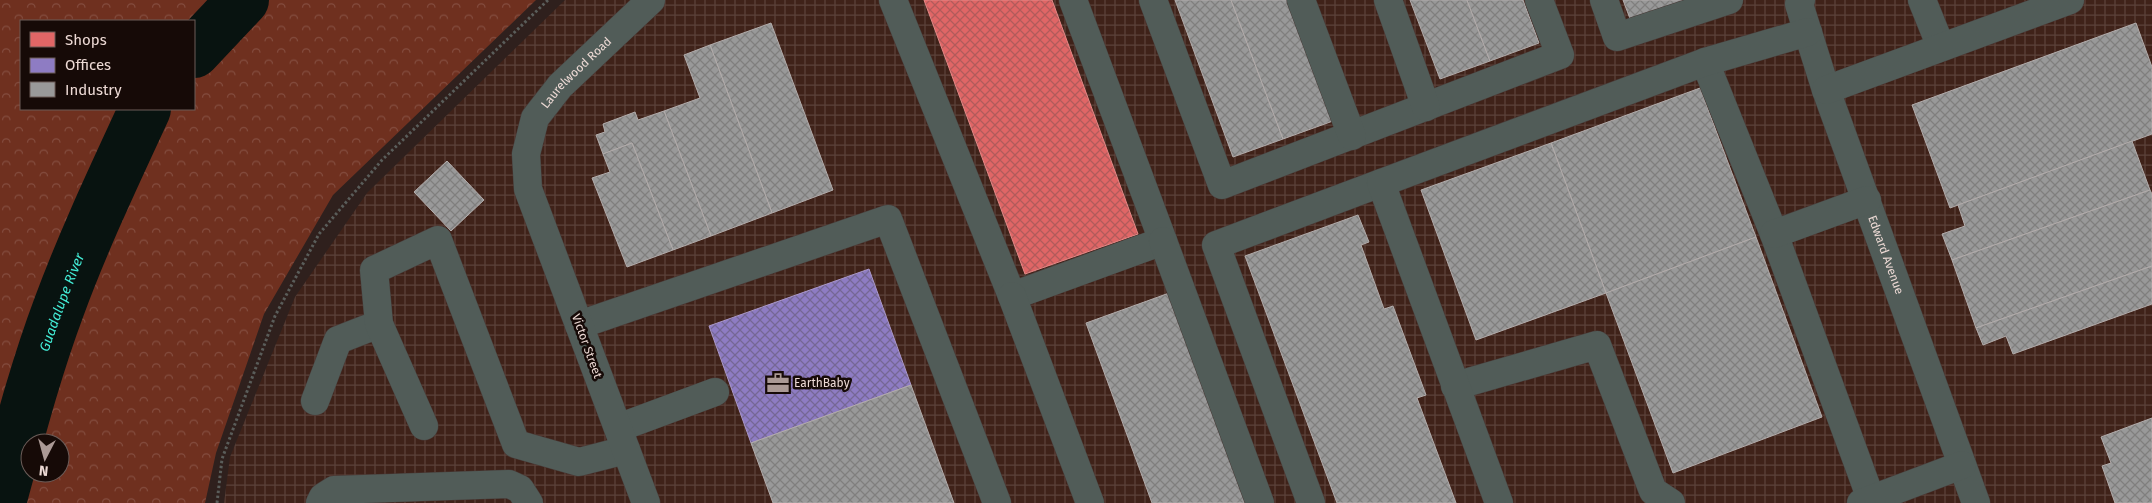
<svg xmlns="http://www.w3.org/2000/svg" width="2152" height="503" font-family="'Fira Sans',sans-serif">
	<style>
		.industrial { fill: url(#industrial-grid) }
		.forest { fill: url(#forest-crowns); fill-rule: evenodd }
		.shops { fill: url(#shops-cross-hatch); stroke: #e48987 }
		.offices { fill: url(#offices-cross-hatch); stroke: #aa98c8 }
		.industry { fill: url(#industry-cross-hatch); stroke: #b2acab }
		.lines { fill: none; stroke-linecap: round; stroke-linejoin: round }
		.river { stroke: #081310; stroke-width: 52 }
		.minor-casing { stroke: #483b38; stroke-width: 29 }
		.path { stroke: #5a5d5a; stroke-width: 3; stroke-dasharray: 2.5 2.5; stroke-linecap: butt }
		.minor { stroke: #515c58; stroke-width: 28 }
		.labels { text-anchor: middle; stroke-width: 5; stroke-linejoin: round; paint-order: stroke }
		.street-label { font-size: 12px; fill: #eddad5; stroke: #160a07 }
		.poi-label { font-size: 12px; fill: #eddad5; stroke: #160a07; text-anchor: start }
		.water-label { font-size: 14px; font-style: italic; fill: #43ecd6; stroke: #160a07 }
	</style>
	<defs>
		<pattern id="industrial-grid" width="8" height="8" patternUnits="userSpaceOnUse" patternTransform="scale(1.25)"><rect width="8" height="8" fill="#3f2219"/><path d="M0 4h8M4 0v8" fill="none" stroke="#5b423a"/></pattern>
		<pattern id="forest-crowns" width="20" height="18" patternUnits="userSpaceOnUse" patternTransform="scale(1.25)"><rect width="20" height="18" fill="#6f301f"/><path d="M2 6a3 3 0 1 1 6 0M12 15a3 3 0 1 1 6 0" fill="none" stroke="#844d3f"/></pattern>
		<pattern id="shops-cross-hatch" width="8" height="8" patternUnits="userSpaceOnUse" patternTransform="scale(1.25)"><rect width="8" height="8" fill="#e06666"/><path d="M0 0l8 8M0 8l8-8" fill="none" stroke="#b25b5b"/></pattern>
		<pattern id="offices-cross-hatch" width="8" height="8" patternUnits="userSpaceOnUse" patternTransform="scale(1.25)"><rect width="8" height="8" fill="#8e7cc3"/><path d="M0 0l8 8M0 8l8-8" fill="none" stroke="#756795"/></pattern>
		<pattern id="industry-cross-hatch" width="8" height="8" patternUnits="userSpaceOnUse" patternTransform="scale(1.25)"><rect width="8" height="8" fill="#999"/><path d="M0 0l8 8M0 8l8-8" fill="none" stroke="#807f7e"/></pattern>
	</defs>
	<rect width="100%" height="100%" fill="#2f201d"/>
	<polygon class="industrial" points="565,0 2152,0 2152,503 224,503 230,457 295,297 367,193"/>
	<path class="forest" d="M0 0H536L333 195 264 314 216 453 205 503H0ZM21 21H194V109H21ZM30 443H60V473H30Z"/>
	<polygon class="shops" points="924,0 1052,0 1138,234 1025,274"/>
	<polygon class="offices" points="869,269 911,385 751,443 709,326"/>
	<g class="industry">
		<polygon points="1175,0 1231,0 1283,139 1233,157"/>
		<polygon points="1231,0 1289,0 1333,121 1283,139"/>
		<polygon points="1410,0 1467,0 1490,61 1440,79"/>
		<polygon points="1467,0 1523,0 1539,43 1490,61"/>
		<polygon points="1623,0 1682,0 1684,5 1632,24"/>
		<polygon points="771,23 833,190 772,213 710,45"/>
		<polygon points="2136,23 2152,67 2152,134 1950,208 1912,105"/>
		<polygon points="710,45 772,213 711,236 664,111 700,98 684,55"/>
		<polygon points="1700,88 1756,237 1606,293 1551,143"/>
		<polygon points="664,111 711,236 673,250 632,143 603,154 596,135 605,132 603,124 635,112 638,120"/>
		<polygon points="2132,141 2150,190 1952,260 1942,234 1965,226 1958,205"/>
		<polygon points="632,143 673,250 627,267 592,178 610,172 603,154"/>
		<polygon points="1551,143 1606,293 1476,340 1421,190"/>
		<polygon points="447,161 484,200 451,231 414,192"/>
		<polygon points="2150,190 2152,194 2152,266 1976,328 1952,260"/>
		<polygon points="1358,215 1369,242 1361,245 1384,309 1393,306 1426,395 1417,398 1456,503 1337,503 1245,256"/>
		<polygon points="1756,237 1822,417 1673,473 1606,293"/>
		<polygon points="2152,266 2152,304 2013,354 2006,336 1983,345 1976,328"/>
		<polygon points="1172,292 1250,503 1152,503 1086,323"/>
		<polygon points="911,385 954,503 773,503 751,443"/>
		<polygon points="2152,418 2152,503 2115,503 2102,466 2111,463 2101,437"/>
	</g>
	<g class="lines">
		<g class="river">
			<polyline points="194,52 243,0"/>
			<path id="s1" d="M0 503C18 437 35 371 59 307 84 239 115 174 145 109"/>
		</g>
		<defs>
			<g id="minor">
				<polyline points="893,0 1012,296 1163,241 1073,0"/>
				<polyline points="1153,0 1222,185 1560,55 1539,0"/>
				<polyline points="1301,0 1352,136"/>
				<polyline points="1388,0 1426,107"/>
				<polyline points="1604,0 1617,37 1729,0"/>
				<path id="s2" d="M1801 0 1799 4 1826 90 1976 503"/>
				<polyline points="1922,0 1941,47"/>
				<polyline points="1705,62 1774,234 1871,499"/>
				<polyline points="1826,90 2070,0"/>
				<polyline points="1774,234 1867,200"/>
				<polyline points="1163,241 1260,503"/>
				<polyline points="1012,296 1090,503"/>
				<polyline points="579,325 888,219 997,503"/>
				<polyline points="1455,386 1597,345 1653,491 1671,503"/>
				<polyline points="315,401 338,340 379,324"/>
				<polyline points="424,426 379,324 374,270 438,240 516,444 579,462 626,450"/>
				<polyline points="618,428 715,392"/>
				<polyline points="320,503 323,497 334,490 509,484 520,489 529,503"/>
				<path id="s3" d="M646 503 528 189 526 154 535 118 560 86 651 0"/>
				<polyline points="1311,503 1216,245 1381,183"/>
				<polyline points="1499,503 1381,183 1705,62 1808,32"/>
				<polyline points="1861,503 1962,465"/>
			</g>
		</defs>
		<use href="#minor" class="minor-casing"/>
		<polyline class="path" points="217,503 222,459 275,316 319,234 382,160 548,0"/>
		<use href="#minor" class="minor"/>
	</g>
	<defs>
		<symbol id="office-bare" viewBox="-9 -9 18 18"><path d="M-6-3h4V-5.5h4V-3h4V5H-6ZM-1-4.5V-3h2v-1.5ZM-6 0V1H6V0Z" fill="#aa9995" stroke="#160a07" stroke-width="2.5" paint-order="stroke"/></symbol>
	</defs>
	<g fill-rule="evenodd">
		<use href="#office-bare" x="762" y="367" width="32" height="32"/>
	</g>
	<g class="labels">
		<g class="street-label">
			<text dy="4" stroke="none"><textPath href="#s3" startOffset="469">Laurelwood Road</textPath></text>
			<text dy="4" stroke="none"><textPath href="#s2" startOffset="270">Edward Avenue</textPath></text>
			<text transform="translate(587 346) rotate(70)" y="4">Victor Street</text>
		</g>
		<g class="poi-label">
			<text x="794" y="387">EarthBaby</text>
		</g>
		<g class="water-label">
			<text dy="5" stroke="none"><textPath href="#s1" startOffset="210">Guadalupe River</textPath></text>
		</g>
	</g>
	<rect x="20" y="20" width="175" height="90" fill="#160a07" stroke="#6c5d59"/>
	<rect x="30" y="32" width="25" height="15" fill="#e06666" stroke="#6c5d59"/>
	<text x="65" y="45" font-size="15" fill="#eddad5">Shops</text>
	<rect x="30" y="58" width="25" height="15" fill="#8e7cc3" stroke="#6c5d59"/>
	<text x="65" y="70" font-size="15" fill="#eddad5">Offices</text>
	<rect x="30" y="82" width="25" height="15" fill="#999999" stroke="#6c5d59"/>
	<text x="65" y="95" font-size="15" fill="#eddad5">Industry</text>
	<g transform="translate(45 458) rotate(186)"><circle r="24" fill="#160a07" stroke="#6c5d59"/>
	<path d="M0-4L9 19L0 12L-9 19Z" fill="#aa9995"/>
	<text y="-8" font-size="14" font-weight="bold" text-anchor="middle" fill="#eddad5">N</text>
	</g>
</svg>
